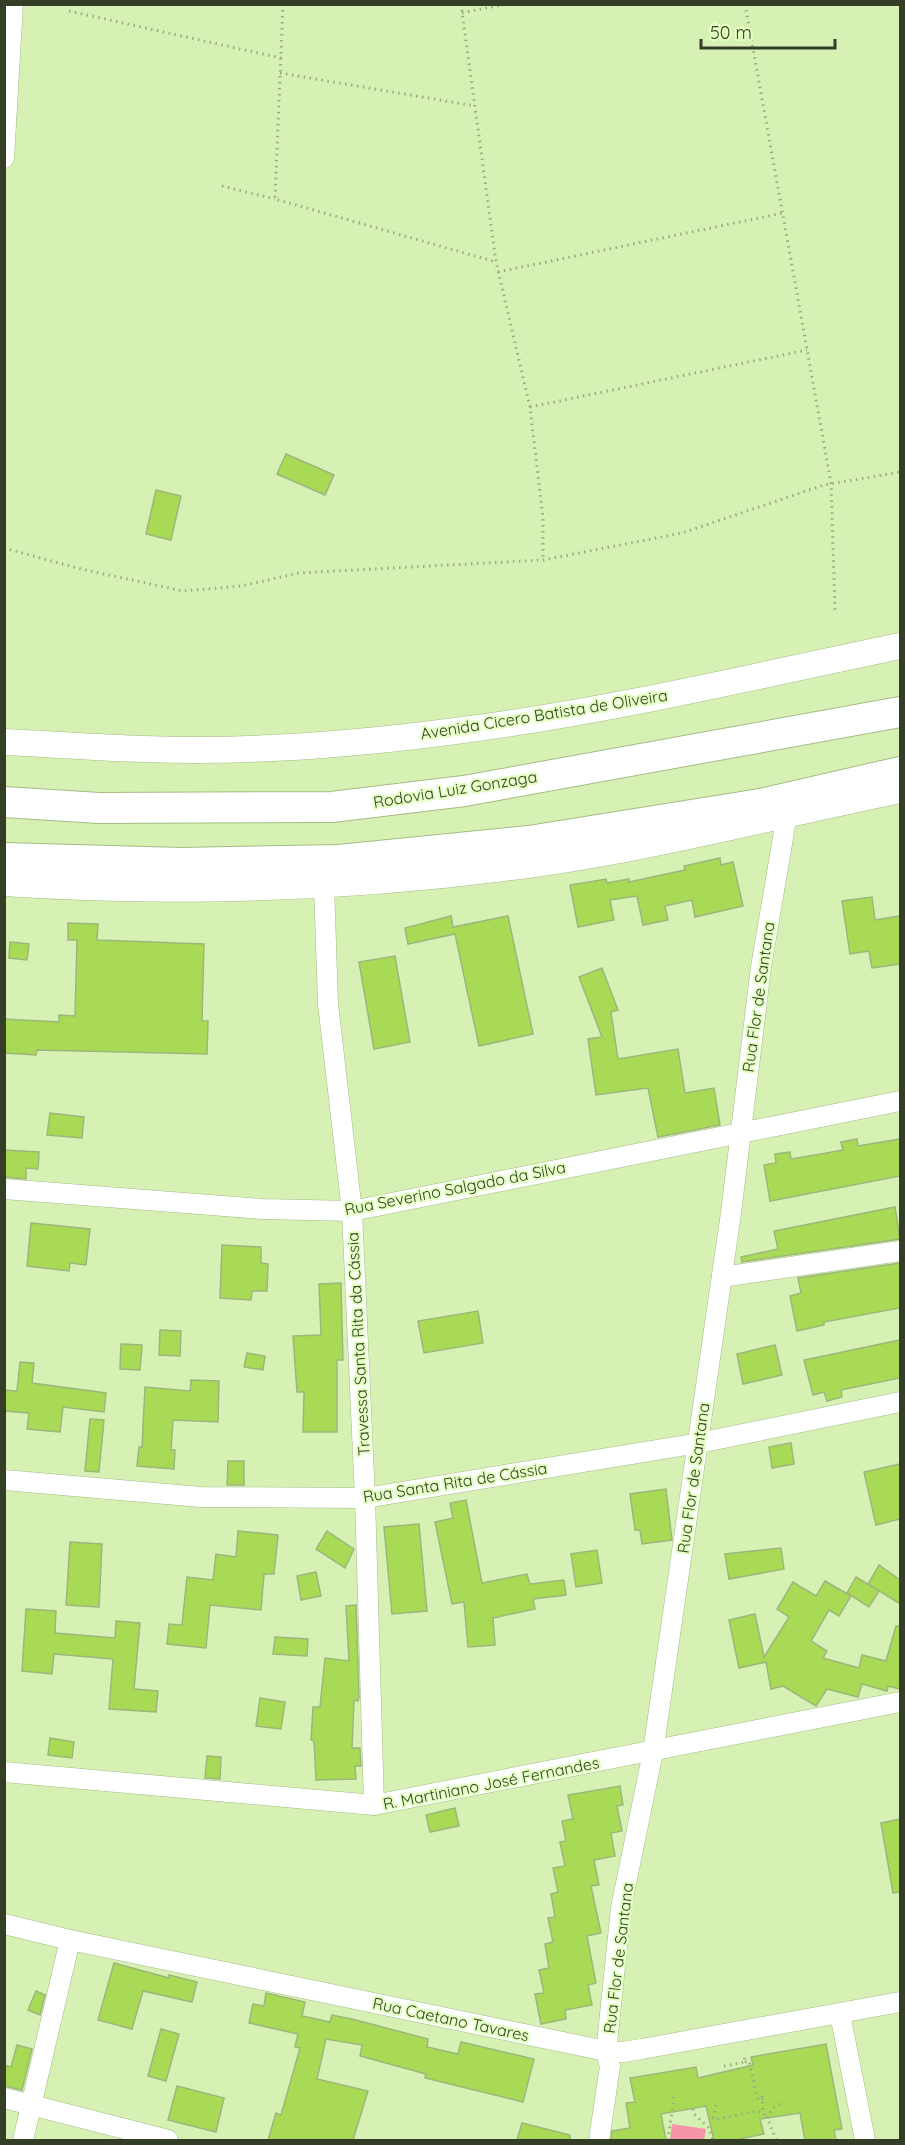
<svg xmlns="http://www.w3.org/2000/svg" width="905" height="2145" font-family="Quicksand,sans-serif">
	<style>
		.green { fill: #f794a8 }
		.building { fill: #a8da56; stroke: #9db67c; stroke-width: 1.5 }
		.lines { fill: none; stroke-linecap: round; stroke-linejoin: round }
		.minor-casing { stroke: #a4bc83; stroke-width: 21 }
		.major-casing { stroke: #a4bc83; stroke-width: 27 }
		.highway-casing { stroke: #a4bc83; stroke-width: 32 }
		.path { stroke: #98ac7e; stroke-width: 3; stroke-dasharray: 1.5 4.5; stroke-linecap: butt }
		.minor { stroke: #fff; stroke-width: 20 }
		.major { stroke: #fff; stroke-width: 26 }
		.highway { stroke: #fff; stroke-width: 30 }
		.labels { text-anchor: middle; stroke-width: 4.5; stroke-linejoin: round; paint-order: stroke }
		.street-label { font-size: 16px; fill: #343e27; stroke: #e4ffc2 }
	</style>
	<rect width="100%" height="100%" fill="#d7f1b5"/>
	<polygon class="green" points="672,2124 706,2129 704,2140 670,2140"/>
	<g class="building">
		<polygon points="286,454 334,475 325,495 277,474"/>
		<polygon points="156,490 181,496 171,540 146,534"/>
		<polygon points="720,858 721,865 733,862 743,906 695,917 692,900 665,906 668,920 643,925 637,896 610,900 614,920 578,927 570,885 606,879 607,883 629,879 629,882 685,870 684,866"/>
		<polygon points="872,897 875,920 900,916 900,964 872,968 869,951 850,954 842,901"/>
		<polygon points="451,916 453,927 508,916 533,1034 479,1046 455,934 408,944 405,928"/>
		<polygon points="68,923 98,924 97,940 204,944 202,1021 208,1021 207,1054 37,1050 36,1055 4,1053 4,1019 59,1022 59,1015 75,1016 77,940 68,940"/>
		<polygon points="10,942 29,944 27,960 9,958"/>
		<polygon points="395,956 410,1042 374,1049 359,962"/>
		<polygon points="602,968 618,1010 611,1012 618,1059 678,1049 685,1093 714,1088 720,1125 658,1137 648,1088 596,1095 588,1039 602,1037 579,977"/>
		<polygon points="50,1113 84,1117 82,1138 47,1135"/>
		<polygon points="857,1139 858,1146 900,1139 900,1176 770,1201 764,1165 776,1163 775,1154 790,1152 791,1159 821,1154 843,1150 841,1142"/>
		<polygon points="4,1150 39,1152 38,1169 26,1168 26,1179 4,1177"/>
		<polygon points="895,1207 900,1239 742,1262 741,1257 778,1249 774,1231"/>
		<polygon points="31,1223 90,1229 86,1265 70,1263 69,1271 27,1266"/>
		<polygon points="222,1245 261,1247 261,1263 268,1264 267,1291 252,1291 251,1300 220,1298"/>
		<polygon points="900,1263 900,1308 824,1322 824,1325 797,1331 790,1296 801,1293 798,1278"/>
		<polygon points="341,1283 343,1360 337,1360 337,1432 303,1432 304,1392 297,1392 293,1336 321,1335 319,1284"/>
		<polygon points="478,1311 483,1343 424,1353 418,1321"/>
		<polygon points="160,1330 181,1331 180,1356 159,1355"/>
		<polygon points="900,1340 900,1378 841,1390 842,1397 827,1401 824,1392 813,1395 804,1360"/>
		<polygon points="121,1344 142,1345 140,1370 120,1369"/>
		<polygon points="775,1345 782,1375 743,1384 737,1354"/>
		<polygon points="247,1353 265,1356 263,1370 244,1367"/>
		<polygon points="20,1362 34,1363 32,1383 106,1393 104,1412 63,1407 60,1432 27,1429 29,1413 4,1411 4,1390 17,1391"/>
		<polygon points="191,1380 219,1381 218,1422 173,1420 171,1450 175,1450 174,1469 137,1466 139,1447 142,1447 145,1387 190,1391"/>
		<polygon points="90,1419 104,1420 99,1472 85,1471"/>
		<polygon points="791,1443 794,1464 772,1468 769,1447"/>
		<polygon points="228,1461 244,1461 244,1485 227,1485"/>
		<polygon points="900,1464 900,1519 876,1525 864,1472"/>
		<polygon points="666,1489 672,1540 642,1544 640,1530 635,1530 630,1494"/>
		<polygon points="466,1500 482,1583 527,1574 530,1584 564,1580 566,1595 533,1599 535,1609 493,1618 495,1645 468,1647 464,1602 452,1604 435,1522 453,1518 450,1503"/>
		<polygon points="419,1524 427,1611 392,1614 384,1527"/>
		<polygon points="238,1531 278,1535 274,1574 264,1574 261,1610 210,1605 206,1648 167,1644 169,1624 182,1625 187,1577 213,1580 216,1554 236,1557"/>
		<polygon points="327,1531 354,1549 345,1568 316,1549"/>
		<polygon points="70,1542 102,1544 99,1607 66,1605"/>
		<polygon points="781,1548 784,1569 729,1579 725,1554"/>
		<polygon points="597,1550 602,1583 576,1587 571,1554"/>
		<polygon points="879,1565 900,1580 900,1604 868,1584"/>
		<polygon points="316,1572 321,1596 301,1600 297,1576"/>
		<polygon points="856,1577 879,1591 869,1607 847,1593"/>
		<polygon points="825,1581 851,1596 839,1616 829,1610 811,1641 827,1651 823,1658 859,1668 862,1655 886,1661 896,1626 900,1626 900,1689 888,1686 887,1691 862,1684 858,1697 827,1689 816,1706 783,1686 771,1689 766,1662 739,1668 729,1620 755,1614 764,1657 789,1617 777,1609 793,1582 816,1596"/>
		<polygon points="356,1605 359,1697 358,1701 354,1700 352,1748 360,1748 361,1766 355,1766 356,1779 316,1780 314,1741 311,1740 313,1707 320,1707 325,1658 349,1661 346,1606"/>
		<polygon points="26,1609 56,1611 55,1633 115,1638 116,1621 140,1623 134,1689 158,1691 156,1712 109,1709 113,1659 54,1654 52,1674 22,1671"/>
		<polygon points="275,1637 308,1639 307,1656 273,1654"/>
		<polygon points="260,1698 285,1702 281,1729 256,1726"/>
		<polygon points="50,1738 74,1742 72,1758 48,1755"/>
		<polygon points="207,1756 221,1757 220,1779 205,1778"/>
		<polygon points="620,1786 623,1805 617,1806 622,1831 611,1833 615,1856 594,1860 599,1885 591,1886 601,1933 587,1936 596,1983 588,1985 592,2005 565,2010 566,2019 541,2024 535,1994 544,1993 539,1970 549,1968 545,1944 553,1942 548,1918 555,1917 551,1894 558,1892 553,1868 565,1866 560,1842 566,1841 562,1821 573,1819 568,1795"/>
		<polygon points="455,1808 459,1826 430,1832 426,1815"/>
		<polygon points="900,1819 900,1892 893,1893 881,1823"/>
		<polygon points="114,1963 169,1978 169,1975 197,1982 192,2002 143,1991 132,2029 98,2020"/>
		<polygon points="36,1991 45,1995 40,2015 28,2010"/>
		<polygon points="266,1993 305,2002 302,2016 330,2022 332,2015 352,2019 428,2039 427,2047 458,2054 461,2042 534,2059 523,2102 425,2078 426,2074 360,2056 362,2045 326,2039 317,2079 368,2091 353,2140 268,2140 276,2113 281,2115 300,2048 295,2047 298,2034 249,2023 253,2004 264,2006"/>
		<polygon points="161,2029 179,2034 166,2081 148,2076"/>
		<polygon points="826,2044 842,2129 834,2130 836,2140 805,2140 800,2113 760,2119 764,2134 735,2140 714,2140 706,2106 661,2114 666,2140 611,2140 612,2131 630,2128 626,2103 635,2102 630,2078 696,2067 698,2078 753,2065 751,2057"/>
		<polygon points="17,2045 32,2049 22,2090 4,2086 4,2065 11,2067"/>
		<polygon points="177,2086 224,2098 216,2132 168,2120"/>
		<polygon points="522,2123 570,2135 570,2140 517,2140"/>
	</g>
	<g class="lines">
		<defs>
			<g id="minor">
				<polyline points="4,158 13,4"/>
				<polyline points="324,885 328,1004 352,1211 365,1498 374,1805"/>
				<polyline points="4,1189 262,1209 352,1211 900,1101"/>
				<polyline points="722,1277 900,1251"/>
				<polyline points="4,1480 201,1497 365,1498 699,1443 900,1402"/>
				<polyline points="4,1772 374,1805 900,1702"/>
				<polyline points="4,1924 70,1940 606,2051 623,2052 642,2049 900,2002"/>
				<polyline points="840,2014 865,2140"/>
				<polyline points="4,2098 168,2140"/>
				<polyline points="23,2140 70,1940"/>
				<polyline points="599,2140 610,2066 606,2053 621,1908 653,1752 731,1213 761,967 787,814"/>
			</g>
			<g id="major">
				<path d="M4 742C51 744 98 748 145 749 250 753 359 744 463 730 610 711 755 676 900 646"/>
				<path d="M4 883C171 894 337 889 504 868 637 852 769 817 900 790"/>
			</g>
			<g id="highway">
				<polyline points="4,802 99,808 332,807 464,791 900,712"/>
				<polyline points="4,858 181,863 339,860 529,841 760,804 900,772"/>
			</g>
		</defs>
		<use href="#minor" class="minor-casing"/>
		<use href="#major" class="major-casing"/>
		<use href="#highway" class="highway-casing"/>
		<g class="path">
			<polyline points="283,4 275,199 496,262"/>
			<polyline points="461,4 496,262 530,407 543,518 543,560"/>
			<polyline points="745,4 831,483 835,610"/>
			<polyline points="69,11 281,58"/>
			<polyline points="462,13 506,4"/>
			<polyline points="280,73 475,106"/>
			<polyline points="222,186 275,199"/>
			<polyline points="498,272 783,213"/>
			<polyline points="530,407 807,350"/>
			<polyline points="4,548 81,569 183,591 241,586 299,573 543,560 682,533 824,485 900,472"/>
			<polyline points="745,2062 749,2061 758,2100 764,2099"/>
			<polyline points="724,2066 745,2062 744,2053"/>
			<polyline points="762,2096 763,2113 767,2117"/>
			<polyline points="716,2105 713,2118 718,2119 757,2111 763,2113"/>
			<polyline points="693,2109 693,2113 709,2128 713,2140"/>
			<polyline points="668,2140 674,2097"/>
			<polyline points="776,2140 767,2117 775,2106 783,2103"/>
		</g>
		<use href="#minor" class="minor"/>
		<use href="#major" class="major"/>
		<use href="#highway" class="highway"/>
	</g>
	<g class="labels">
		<g class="street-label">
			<text transform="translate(544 714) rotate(-9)" y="6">Avenida Cicero Batista de Oliveira</text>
			<text transform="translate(455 789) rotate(-9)" y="6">Rodovia Luiz Gonzaga</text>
			<text transform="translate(758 997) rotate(-82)" y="6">Rua Flor de Santana</text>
			<text transform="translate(455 1188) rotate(-11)" y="6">Rua Severino Salgado da Silva</text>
			<text transform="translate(358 1344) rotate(-93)" y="6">Travessa Santa Rita da Cássia</text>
			<text transform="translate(693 1478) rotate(-82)" y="6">Rua Flor de Santana</text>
			<text transform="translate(455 1482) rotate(-9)" y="6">Rua Santa Rita de Cássia</text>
			<text transform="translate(491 1783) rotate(-11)" y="6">R. Martiniano José Fernandes</text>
			<text transform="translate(618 1958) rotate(-83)" y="6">Rua Flor de Santana</text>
			<text transform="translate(451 2019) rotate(12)" y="6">Rua Caetano Tavares</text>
		</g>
	</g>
	<rect width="905" height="2145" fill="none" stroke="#343e27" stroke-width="12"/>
	<path d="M701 39v9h134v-9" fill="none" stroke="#343e27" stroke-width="3"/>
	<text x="710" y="39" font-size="18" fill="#343e27" stroke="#e4ffc2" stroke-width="4.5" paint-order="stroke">50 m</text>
</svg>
